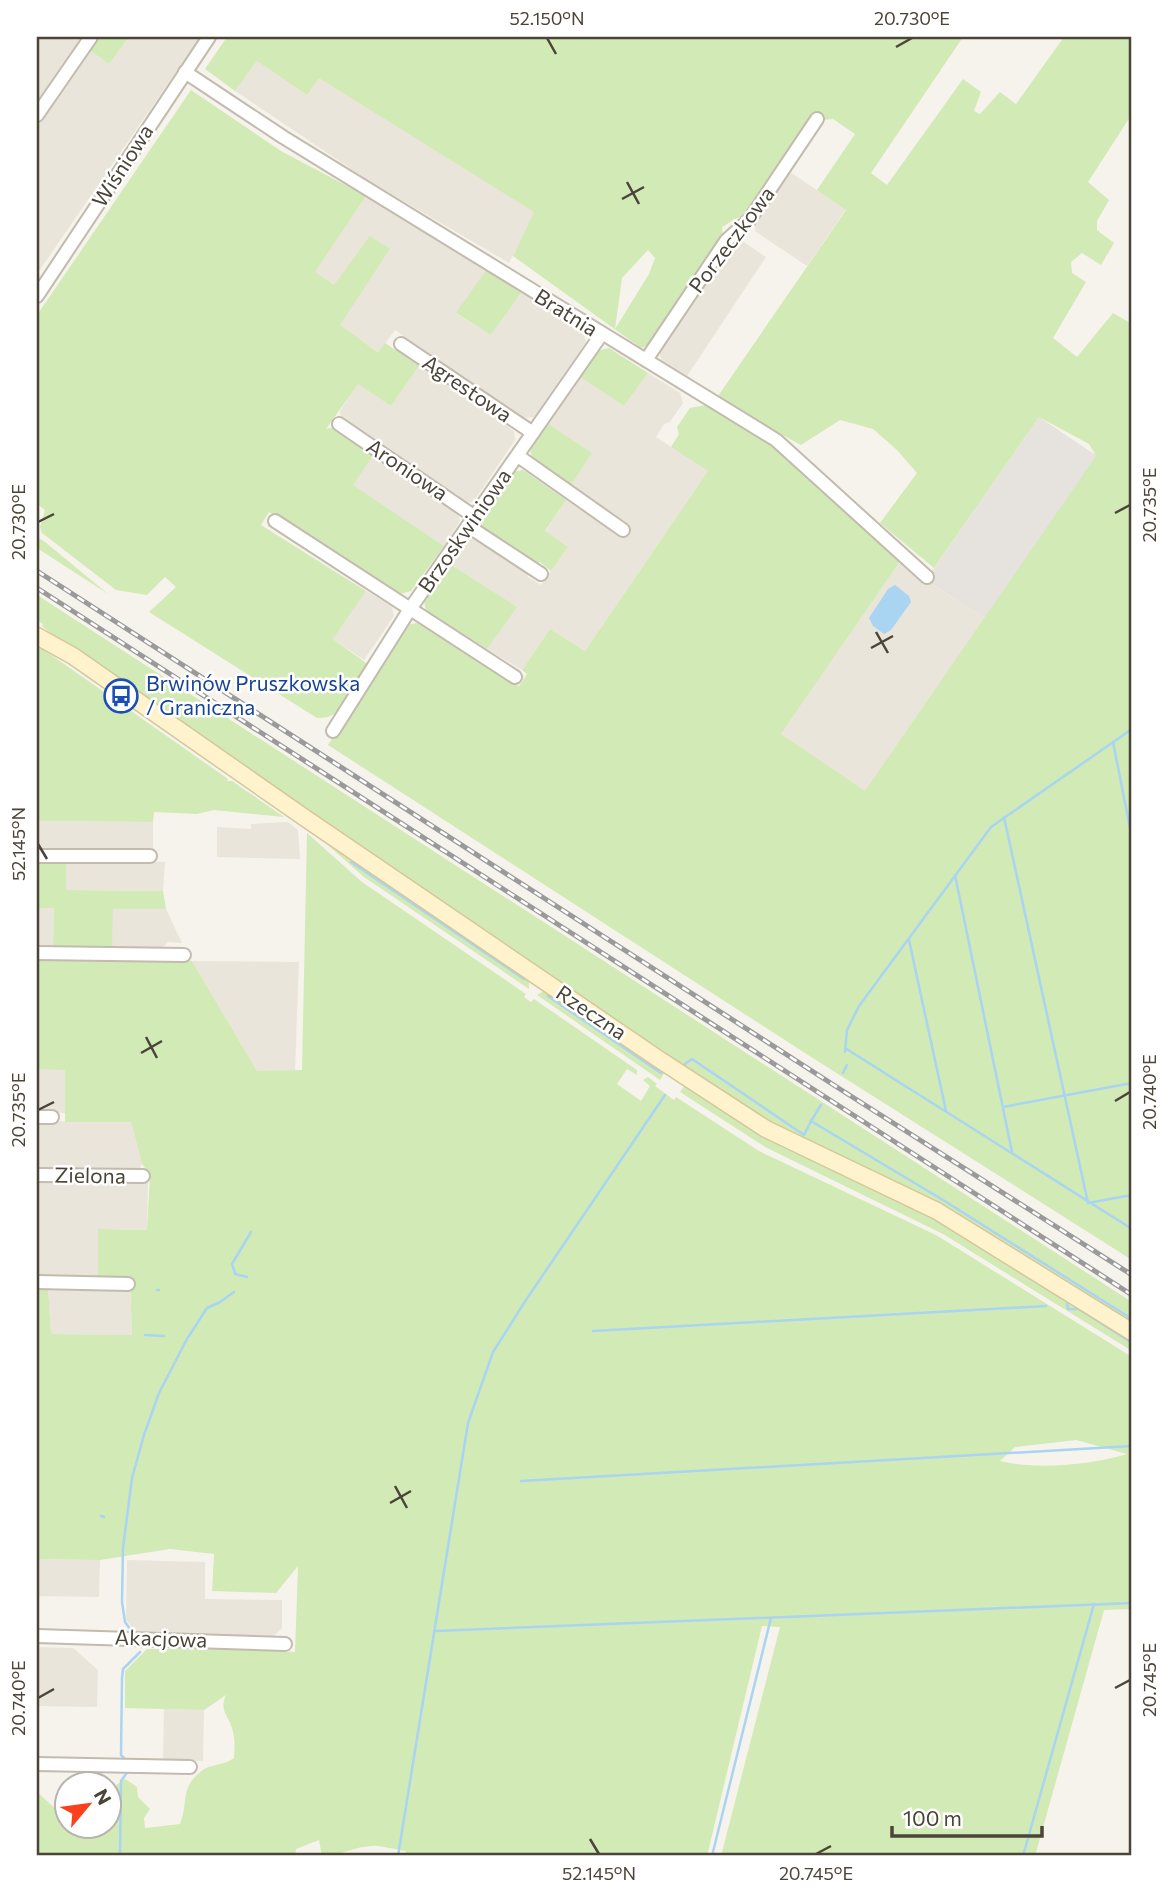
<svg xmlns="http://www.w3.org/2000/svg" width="1169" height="1893" font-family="Commissioner,sans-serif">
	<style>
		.residential { fill: #eae5da }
		.industrial { fill: #e6e2dd }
		.green { fill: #d2eab5; fill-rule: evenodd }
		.water { fill: #a9d4f2 }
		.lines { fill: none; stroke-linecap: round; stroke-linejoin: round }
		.stream { stroke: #a9d4f2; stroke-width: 2.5 }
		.street-casing { stroke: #c2bbae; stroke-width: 16 }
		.secondary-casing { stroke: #d6c79b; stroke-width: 19 }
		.street { stroke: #fff; stroke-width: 12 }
		.secondary { stroke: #fff3cd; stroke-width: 16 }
		.rail-casing { stroke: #9a9a9a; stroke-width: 5 }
		.rail { stroke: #fff; stroke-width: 2.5; stroke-dasharray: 8; stroke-linecap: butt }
		.ticks { fill: none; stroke: #4b4439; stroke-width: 2.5 }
		.labels { text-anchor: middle; stroke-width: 5; stroke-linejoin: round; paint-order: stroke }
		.street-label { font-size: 21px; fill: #4b4439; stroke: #fff }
		.transit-label { font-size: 21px; fill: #164399; stroke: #fff; text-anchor: start }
		.neatline { fill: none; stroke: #4b4439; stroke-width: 2.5 }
		.ticks-label { font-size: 18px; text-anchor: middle; fill: #4b4439 }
	</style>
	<rect width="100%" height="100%" fill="#f6f3ec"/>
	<g class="residential">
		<polygon points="37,37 86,37 37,109"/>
		<polygon points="129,37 200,37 37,274 37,123 88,49 109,64"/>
		<polygon points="257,61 307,95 319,77 535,212 509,263 369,181 235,91"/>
		<polygon points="788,171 846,209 807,266 756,232 754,222"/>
		<polygon points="366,196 486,270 457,314 491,335 521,293 584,333 586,342 534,417 523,418 395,330 379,352 339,325 390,249 334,285 314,272"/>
		<polygon points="741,240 766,257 687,376 661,360 659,350 731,242"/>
		<polygon points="419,366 514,431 515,440 474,501 464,504 341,420 340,411 358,383 391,406"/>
		<polygon points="648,373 680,393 683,403 670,422 664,424 656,437 708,471 585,651 550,629 522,670 487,649 516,607 450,564 467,539 477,537 528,571 528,577 541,585 568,547 545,532 566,500 621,537 630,525 571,485 592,453 547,423 580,377 624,406"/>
		<polygon points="374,454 458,510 460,521 444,546 352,485"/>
		<polygon points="899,563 985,618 865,792 781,734"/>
		<polygon points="366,591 392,607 394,616 364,660 333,639"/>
		<polygon points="37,821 153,822 153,853 37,852"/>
		<polygon points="288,822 298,830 300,859 217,857 217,827 251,829 251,824"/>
		<polygon points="66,861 165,862 163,891 66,890"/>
		<polygon points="37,908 54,908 53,948 37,948"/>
		<polygon points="112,909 166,909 182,943 168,942 160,950 112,949"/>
		<polygon points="192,961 299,962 295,1071 257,1071"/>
		<polygon points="37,1069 65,1069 65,1113 37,1112"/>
		<polygon points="37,1121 131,1122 142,1164 139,1170 37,1168"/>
		<polygon points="37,1180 148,1180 147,1230 98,1229 98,1276 37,1275"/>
		<polygon points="48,1286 130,1287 132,1335 51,1334"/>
		<polygon points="37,1559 100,1560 99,1597 37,1596"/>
		<polygon points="127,1560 205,1562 205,1599 282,1600 282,1628 274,1636 137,1633 126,1620"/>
		<polygon points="37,1647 73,1648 98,1670 97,1707 37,1706"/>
		<polygon points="164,1709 204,1710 203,1761 163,1760"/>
	</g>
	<polygon class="industrial" points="1039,417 1097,456 985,618 926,580"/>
	<g class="green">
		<polygon points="97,37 129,37 109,64 88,49"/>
		<path d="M227 37H963L871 173 887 185 963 79 981 92 974 111 980 114 1000 92 1016 104 1064 37H1132V114L1088 182 1109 200 1097 221V230L1114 243 1101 265 1082 253 1071 262 1072 273 1086 282 1053 338 1077 357 1113 313 1132 324V1260L808 1055 328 745 406 625 417 623 519 686 527 674 522 670 550 629 585 651 708 471 671 447 679 434 677 427 690 408 706 405C781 443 839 504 901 560L781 734 865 791 1096 456 1089 444 1039 417 934 568 880 523 917 473 897 450 873 429 840 420 801 445 716 399 846 210 817 190 855 134 833 119 822 120 747 216 737 218 722 227 723 237 651 344 641 348 513 256 534 212 319 78 307 95 257 61 235 91 205 69ZM648 250 655 258 649 274 615 329 622 278Z"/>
		<path d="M191 90 281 151 366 196 315 272 334 285 370 236 390 249 340 325 378 352 385 343 419 366 391 406 358 384 326 429 335 427 374 454 353 485 444 546 411 591 400 594 269 512 261 525 366 591 333 639 370 666 339 710C332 717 326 718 317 718L149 612 176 587 165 577 147 595 116 590 42 533 40 527 45 510 37 504V315Z"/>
		<polygon points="486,270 521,293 491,335 456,313"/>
		<polygon points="609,348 648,373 624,406 580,377 597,351"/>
		<polygon points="547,423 592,453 571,485 532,458 530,448"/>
		<polygon points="523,470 566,500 545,531 568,547 551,571 540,562 533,564 482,529 480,519 513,472"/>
		<polygon points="37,537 45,542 108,594 37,548"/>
		<polygon points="450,564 517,607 487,649 426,611 424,601"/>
		<polygon points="37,595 1132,1302 1132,1326 748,1112 75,652 42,626 43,624 37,620"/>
		<polygon points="37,645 228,779 227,781 232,781 284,817 214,810 197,814 154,812 153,822 37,821"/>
		<polygon points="313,832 529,980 529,989 364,877"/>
		<path d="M307 833 362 882 526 994 524 997 531 1002 534 999 637 1070V1075L627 1069 617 1084 641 1101 650 1086 643 1080 648 1077 657 1084 655 1086 674 1100 676 1097 759 1151 936 1235 1132 1357V1609L1104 1610 1035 1856H721L780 1627 762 1626 707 1856H405L406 1851C396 1850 379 1845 372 1846 356 1846 340 1856 322 1856L319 1840 296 1849 295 1856H37V1792L58 1811 66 1812V1826H108L109 1790 125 1779 137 1787 138 1797 150 1809 144 1818 145 1828 180 1824C189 1802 179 1787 203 1770 210 1764 223 1766 234 1758 235 1748 235 1738 232 1728 228 1714 219 1711 226 1695L204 1710 125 1708V1671L147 1649 212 1648 295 1652 298 1566 276 1593 212 1591 214 1554 170 1549 100 1560 37 1559V1287L48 1286 51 1334 132 1335 130 1279 98 1276V1229L147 1230 150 1174 142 1164 131 1122H65V1070L37 1069V958L192 961 257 1071 302 1070ZM1076 1440 1127 1454C1092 1465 1036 1470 1000 1461L1015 1447Z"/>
		<polygon points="37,861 66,861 66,890 163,891 166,909 113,909 112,949 53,948 54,908 37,908"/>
		<polygon points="544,991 666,1070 660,1080 537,995"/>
		<polygon points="685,1085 802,1155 922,1210 1132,1338 1132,1351 943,1234 765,1147 680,1092"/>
	</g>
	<polygon class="water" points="895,585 909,596 911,602 891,630 884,634 873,626 869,618 888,589"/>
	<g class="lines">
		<g class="stream">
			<polyline points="1113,742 1132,838"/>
			<polyline points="1004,817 1088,1203 1132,1195"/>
			<polyline points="351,862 524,979"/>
			<polyline points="955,875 1012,1152"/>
			<polyline points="909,940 946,1111"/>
			<polyline points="548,996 661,1073"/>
			<polyline points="845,1048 1132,1229"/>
			<polyline points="845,1052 847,1030 859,1006 991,827 1132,729"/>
			<polyline points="685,1064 692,1059 804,1135 811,1121 943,1200 1132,1319"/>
			<polyline points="843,1073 847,1065"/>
			<polyline points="1003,1107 1132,1083"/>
			<polyline points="811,1121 821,1105"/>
			<polyline points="235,1273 232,1264 251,1232"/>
			<polyline points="235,1274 247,1277"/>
			<polyline points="157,1290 159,1290"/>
			<polyline points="1067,1304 1068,1309 1079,1309 1132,1343"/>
			<polyline points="593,1331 1046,1306"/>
			<polyline points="145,1335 164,1336"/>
			<polyline points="189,1336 207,1308 220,1302 234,1292"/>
			<polyline points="521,1481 1132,1446"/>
			<polyline points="101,1516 104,1517"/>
			<polyline points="436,1631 1132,1603"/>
			<polyline points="133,1633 125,1622 122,1602 123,1548 132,1478 144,1435 159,1393 188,1337"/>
			<polyline points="126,1760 121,1755 122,1678 123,1669 140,1652"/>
			<polyline points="120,1854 121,1781 126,1774"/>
			<polyline points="398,1856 468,1423 493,1352 526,1300 665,1095"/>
			<polyline points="712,1856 771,1618"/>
			<polyline points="1023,1856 1094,1604"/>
		</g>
		<defs>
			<g id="street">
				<polyline points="185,72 283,137 776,440 927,577"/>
				<polyline points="37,115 91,37"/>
				<polyline points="37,296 209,37"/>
				<polyline points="401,344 533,433"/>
				<polyline points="646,360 726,241 750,219 817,119"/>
				<polyline points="339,424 475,517"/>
				<polyline points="518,456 623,530"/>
				<polyline points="275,521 515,677"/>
				<polyline points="468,526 541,574"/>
				<polyline points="333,731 410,609 601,335"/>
				<polyline points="37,856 150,856"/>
				<polyline points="37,953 184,955"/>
				<polyline points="37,1117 52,1117"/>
				<polyline points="37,1175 143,1176"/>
				<polyline points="37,1282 128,1284"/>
				<polyline points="37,1636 285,1644"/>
				<polyline points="37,1764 190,1767"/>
			</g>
			<polyline id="secondary" points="37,636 73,656 305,818 657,1058 766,1129 937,1211 1132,1332"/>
		</defs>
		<use href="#street" class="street-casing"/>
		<use href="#secondary" class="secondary-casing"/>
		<use href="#street" class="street"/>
		<use href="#secondary" class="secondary"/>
		<defs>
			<g id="rail">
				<polyline points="37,571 843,1091 1132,1275"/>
				<polyline points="37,588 1132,1295"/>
			</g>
		</defs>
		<use href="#rail" class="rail-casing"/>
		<use href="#rail" class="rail"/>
	</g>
	<path class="ticks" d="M547 38 556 54M896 47 912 38M627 182 639 204M622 199 644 187M1115 513 1130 505M38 522 54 514M876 632 888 653M871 648 893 636M38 844 47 859M146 1037 157 1058M141 1053 162 1041M1115 1101 1130 1092M38 1110 54 1102M395 1486 407 1508M390 1503 411 1491M1115 1688 1130 1680M38 1698 54 1689M590 1839 599 1854M816 1854 831 1846"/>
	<defs>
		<symbol id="bus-ring" viewBox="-11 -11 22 22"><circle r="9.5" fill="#fff" stroke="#1a4fb4" stroke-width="1.5"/><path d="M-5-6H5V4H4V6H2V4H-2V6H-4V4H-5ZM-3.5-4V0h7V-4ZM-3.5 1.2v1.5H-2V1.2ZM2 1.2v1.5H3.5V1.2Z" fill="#1a4fb4"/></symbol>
	</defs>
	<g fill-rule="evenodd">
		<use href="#bus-ring" x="102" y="677" width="38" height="38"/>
	</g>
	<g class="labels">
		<g class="street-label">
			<text transform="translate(123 166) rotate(-57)" y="7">Wiśniowa</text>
			<text transform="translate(732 240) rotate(-53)" y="7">Porzeczkowa</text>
			<text transform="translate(566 313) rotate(32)" y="7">Bratnia</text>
			<text transform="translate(467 389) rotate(34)" y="7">Agrestowa</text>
			<text transform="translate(407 470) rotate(34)" y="7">Aroniowa</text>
			<text transform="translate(465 531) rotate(-55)" y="7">Brzoskwiniowa</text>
			<text transform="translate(591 1013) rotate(34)" y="7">Rzeczna</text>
			<text transform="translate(90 1176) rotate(1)" y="7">Zielona</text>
			<text transform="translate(161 1639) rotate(2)" y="7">Akacjowa</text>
		</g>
		<g class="transit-label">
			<text x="146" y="691">Brwinów Pruszkowska<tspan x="146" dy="24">/ Graniczna</tspan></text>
		</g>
	</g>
	<rect width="1169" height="1893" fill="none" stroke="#ffffff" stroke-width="77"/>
	<g transform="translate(88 1805) rotate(61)"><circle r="33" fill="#ffffff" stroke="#b7b4b0" stroke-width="2"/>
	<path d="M0-5L12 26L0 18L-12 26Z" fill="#fc3f1d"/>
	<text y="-10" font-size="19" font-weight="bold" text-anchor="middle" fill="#4b4439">N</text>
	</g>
	<path d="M892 1826v10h150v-10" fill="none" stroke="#4b4439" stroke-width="3.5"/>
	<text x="903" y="1826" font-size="21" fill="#4b4439" stroke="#ffffff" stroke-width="5" paint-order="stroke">100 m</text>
	<rect x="38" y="38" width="1092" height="1816" class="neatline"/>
	<g class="ticks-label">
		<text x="547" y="25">52.150°N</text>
		<text x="912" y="25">20.730°E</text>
		<text transform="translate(1150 505) rotate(-90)" y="6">20.735°E</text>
		<text transform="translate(19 522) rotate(-90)" y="6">20.730°E</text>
		<text transform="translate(19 844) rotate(-90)" y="6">52.145°N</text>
		<text transform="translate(1150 1092) rotate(-90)" y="6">20.740°E</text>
		<text transform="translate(19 1110) rotate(-90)" y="6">20.735°E</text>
		<text transform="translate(1150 1680) rotate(-90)" y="6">20.745°E</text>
		<text transform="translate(19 1698) rotate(-90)" y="6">20.740°E</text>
		<text x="599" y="1880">52.145°N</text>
		<text x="816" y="1880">20.745°E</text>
	</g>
</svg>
